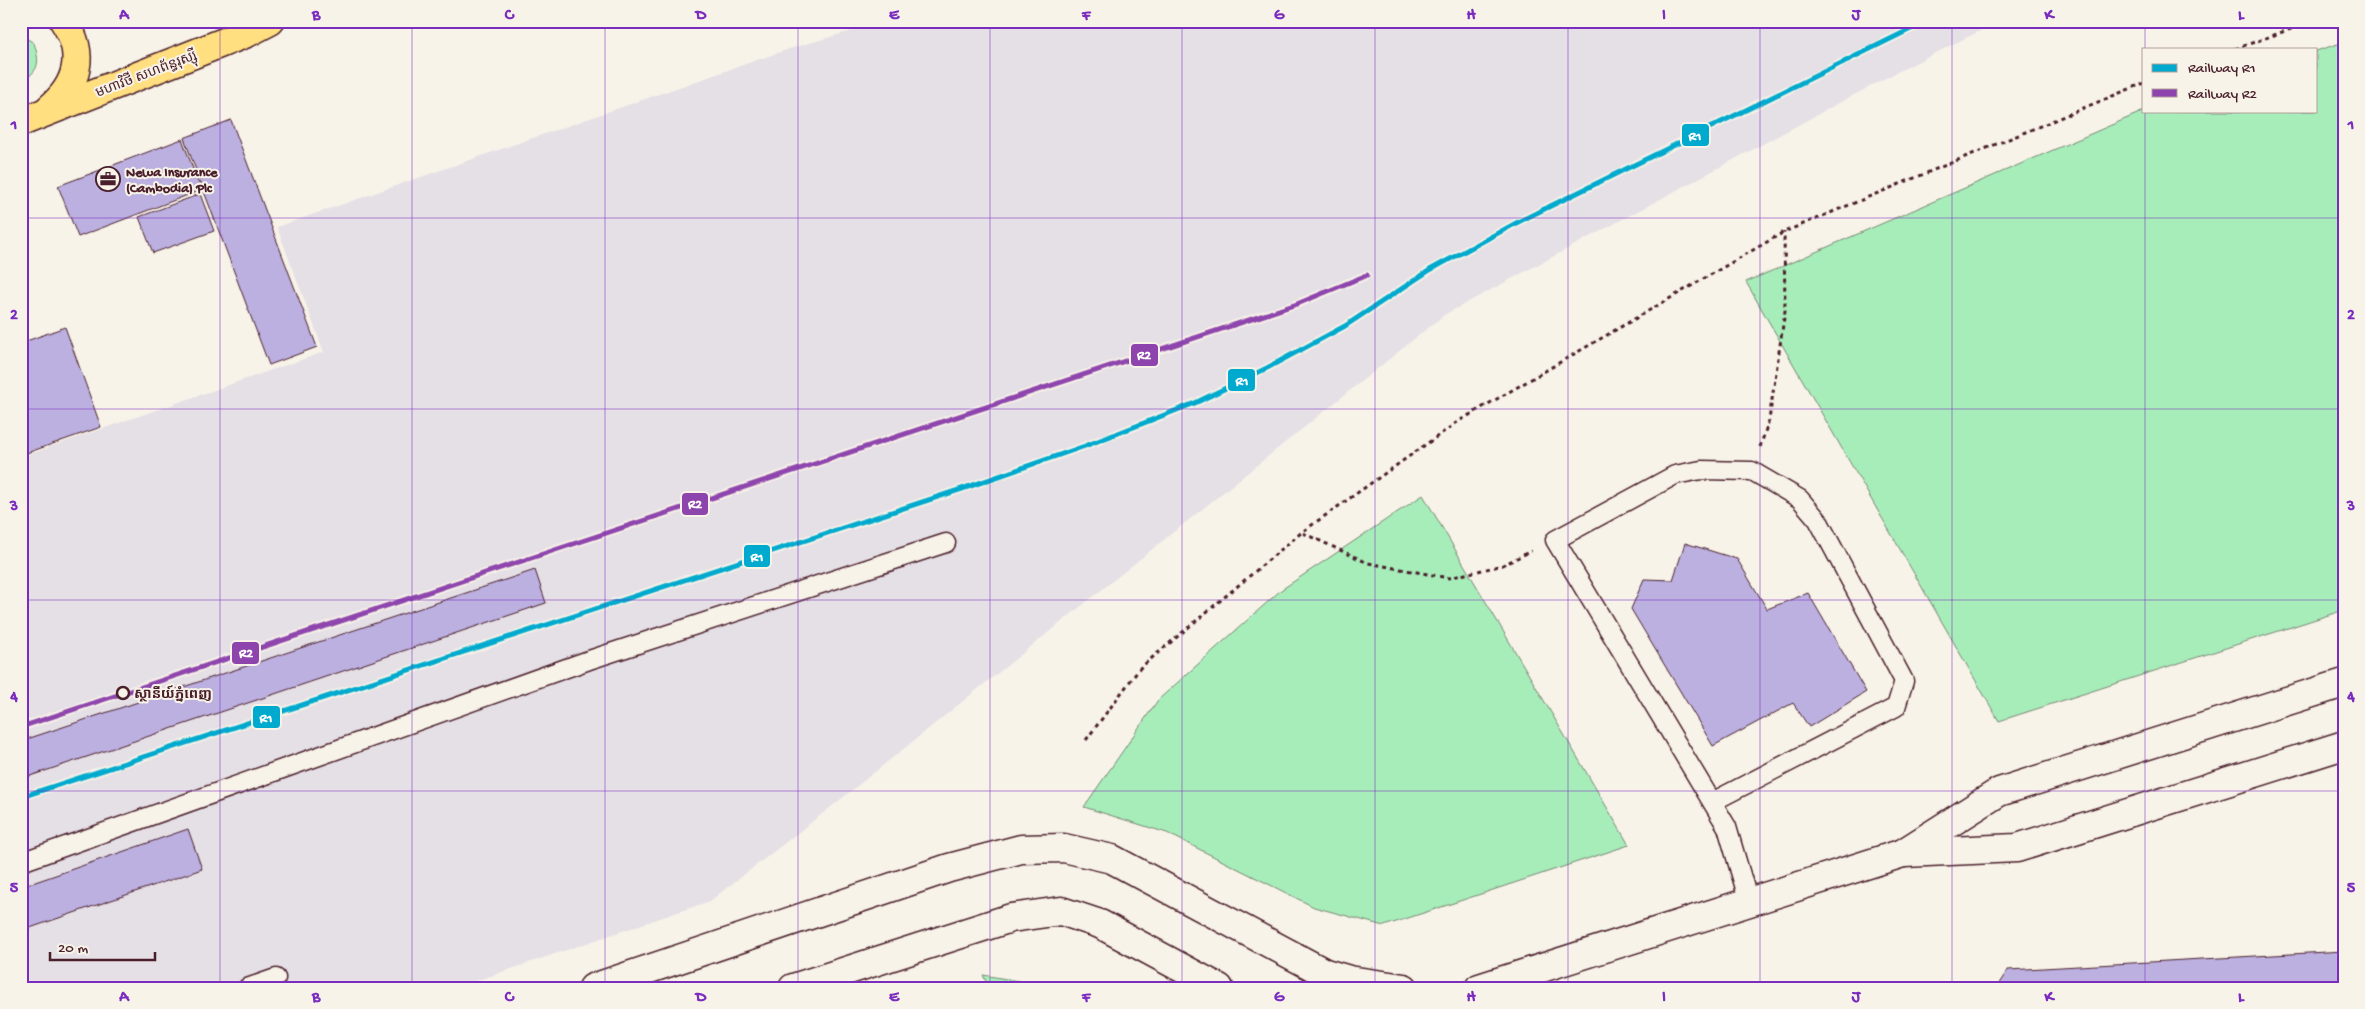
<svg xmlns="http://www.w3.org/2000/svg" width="2365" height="1009" font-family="'Gochi Hand','Noto Sans Khmer',sans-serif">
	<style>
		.built { fill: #e5dfe6 }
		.green { fill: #a7edba; stroke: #788672 }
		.building { fill: #bcb0e1; stroke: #4a1f2b }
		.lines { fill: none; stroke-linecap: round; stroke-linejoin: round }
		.lane-casing { stroke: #4a1f2b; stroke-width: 21 }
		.secondary-casing { stroke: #4a1f2b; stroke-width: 31 }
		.highway-casing { stroke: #4a1f2b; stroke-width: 31 }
		.path { stroke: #4a1f2b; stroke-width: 3; stroke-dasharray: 4 4; stroke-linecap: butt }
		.lane { stroke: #f7f3e8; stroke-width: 18 }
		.secondary { stroke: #f7f3e8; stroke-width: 28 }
		.highway { stroke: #ffdf80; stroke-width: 28 }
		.rail-1-casing { stroke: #f7f3e8; stroke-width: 9 }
		.rail-2-casing { stroke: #f7f3e8; stroke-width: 9 }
		.rail-1 { stroke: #00a9ce; stroke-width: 5 }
		.rail-2 { stroke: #8e44ad; stroke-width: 5 }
		.grid { fill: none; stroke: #7b2cbf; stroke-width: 1; stroke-opacity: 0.55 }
		.stop-dot { fill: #f7f3e8; stroke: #4a1f2b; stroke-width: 2.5 }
		.labels { text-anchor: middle; stroke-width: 4; stroke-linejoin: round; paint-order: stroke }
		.street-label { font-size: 14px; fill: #4a1f2b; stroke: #f7f3e8 }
		.poi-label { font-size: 14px; font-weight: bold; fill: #4a1f2b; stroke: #f7f3e8; text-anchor: start }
		.stop-label { font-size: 14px; font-weight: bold; fill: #4a1f2b; stroke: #f7f3e8; text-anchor: start }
		.line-badge { stroke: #f7f3e8; stroke-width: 2 }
		.badge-label { font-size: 14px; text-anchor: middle; font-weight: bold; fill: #fff }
		.neatline { fill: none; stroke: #7b2cbf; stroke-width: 2 }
		.grid-label { font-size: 16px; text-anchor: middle; font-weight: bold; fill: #7b2cbf }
	</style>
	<rect width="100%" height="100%" fill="#f7f3e8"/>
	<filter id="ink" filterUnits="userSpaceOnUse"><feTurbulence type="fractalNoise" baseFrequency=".02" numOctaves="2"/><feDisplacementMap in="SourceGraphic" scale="10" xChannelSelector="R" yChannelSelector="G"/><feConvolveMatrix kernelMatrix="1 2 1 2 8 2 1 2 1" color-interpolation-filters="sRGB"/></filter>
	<g filter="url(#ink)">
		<polygon class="built" points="886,21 2000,21 1893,74 1444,315 836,803 710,901 455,988 21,988 21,457 324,352 277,227 789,49"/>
		<g class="green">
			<path d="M21 35 34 43C40 63 40 70 21 82Z"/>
			<polygon points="2344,42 2344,610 1999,721 1746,282 2144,111 2316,111 2316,51"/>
			<polygon points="1423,495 1629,845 1384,926 1314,907 1167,833 1084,807 1158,700 1281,590"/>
			<polygon points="983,975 1060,988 989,988"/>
		</g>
		<g class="building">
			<polygon points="231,120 317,347 269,365 184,138"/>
			<polygon points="182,139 201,190 78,237 58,186"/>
			<polygon points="200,194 214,231 153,253 139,217"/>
			<polygon points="65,327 101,427 21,455 21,343"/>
			<polygon points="1685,543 1737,559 1767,609 1808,593 1866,692 1809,727 1793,703 1713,746 1631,609 1644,579 1673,580"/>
			<polygon points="535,570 546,603 21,779 21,741"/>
			<polygon points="188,829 202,869 21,931 21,887"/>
			<polygon points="2344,951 2344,988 1996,988 2008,970"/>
		</g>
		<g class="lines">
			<defs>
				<g id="lane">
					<polyline points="1712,802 1555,540 1675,475 1701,470 1752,471 1800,499 1818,520 1904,681 1896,707 1712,802 1727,827 1749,902"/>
					<polyline points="21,862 589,660 946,543"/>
					<polyline points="247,988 276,978"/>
				</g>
				<g id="secondary">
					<polyline points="1904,853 2017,848 2344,745"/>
					<polyline points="593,988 949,868 1021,849 1064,848 1112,859 1325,973 1349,980 1404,988"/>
					<polyline points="793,988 1011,918 1061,911 1100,924 1219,988"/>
					<polyline points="1479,988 1903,853 1999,792 2344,683"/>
				</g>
				<g id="highway">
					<path d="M49 109C78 85 86 54 64 21"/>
					<polyline points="21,122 247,33 270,21"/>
				</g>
			</defs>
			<use href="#lane" class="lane-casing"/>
			<use href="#secondary" class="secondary-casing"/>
			<use href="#highway" class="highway-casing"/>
			<g class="path">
				<polyline points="2235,49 2313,21"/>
				<polyline points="1760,447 1769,420 1785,311 1784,232"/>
				<polyline points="1303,533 1368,563 1449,578 1503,565 1531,551"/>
				<polyline points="1086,740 1140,668 1302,532 1459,421 1784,232 2144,83"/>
			</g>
			<use href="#lane" class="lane"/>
			<use href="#secondary" class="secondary"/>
			<use href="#highway" class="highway"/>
			<defs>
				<polyline id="rail-1" points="21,797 962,489 1085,446 1195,403 1267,368 1345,326 1430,270 1520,221 1927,21"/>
				<polyline id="rail-2" points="21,727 1297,304 1367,275"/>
			</defs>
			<use href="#rail-1" class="rail-1-casing"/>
			<use href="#rail-2" class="rail-2-casing"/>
			<use href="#rail-1" class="rail-1"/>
			<use href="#rail-2" class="rail-2"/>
		</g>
	</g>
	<path class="grid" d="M220 21V988M412 21V988M605 21V988M798 21V988M990 21V988M1182 21V988M1375 21V988M1568 21V988M1760 21V988M1952 21V988M2145 21V49M2145 111V988M21 218H2344M21 409H2344M21 600H2344M21 791H2344"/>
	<defs>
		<symbol id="office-ring" viewBox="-11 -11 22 22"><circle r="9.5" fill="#f7f3e8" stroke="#4a1f2b" stroke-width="1.5"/><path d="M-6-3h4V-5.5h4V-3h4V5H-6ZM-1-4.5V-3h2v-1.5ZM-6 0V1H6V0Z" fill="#4a1f2b"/></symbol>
	</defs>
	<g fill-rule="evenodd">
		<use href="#office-ring" x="94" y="165" width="28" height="28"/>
	</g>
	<circle class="stop-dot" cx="123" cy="693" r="6"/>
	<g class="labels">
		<g class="street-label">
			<text transform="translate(146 73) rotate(-21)" y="5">មហាវិថី សហព័ន្ធរុស្ស៊ី</text>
		</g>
		<g class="poi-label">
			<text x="126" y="176">Newa Insurance<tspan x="126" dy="16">(Cambodia) Plc</tspan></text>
		</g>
		<g class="stop-label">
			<text x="134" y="698">ស្ថានីយ៍ភ្នំពេញ</text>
		</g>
	</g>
	<g class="line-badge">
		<rect x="1681" y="123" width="29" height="24" rx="5" fill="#00a9ce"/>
		<rect x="1130" y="343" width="29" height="24" rx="5" fill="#8e44ad"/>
		<rect x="1227" y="368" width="29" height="24" rx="5" fill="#00a9ce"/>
		<rect x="681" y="492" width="28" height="24" rx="5" fill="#8e44ad"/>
		<rect x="743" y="544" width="28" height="24" rx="5" fill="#00a9ce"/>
		<rect x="231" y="641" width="29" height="24" rx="5" fill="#8e44ad"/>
		<rect x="252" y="705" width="29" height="24" rx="5" fill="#00a9ce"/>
	</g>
	<g class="badge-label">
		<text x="1695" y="140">R1</text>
		<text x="1144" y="359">R2</text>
		<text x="1242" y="385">R1</text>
		<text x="695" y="508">R2</text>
		<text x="757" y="561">R1</text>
		<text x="246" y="657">R2</text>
		<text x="266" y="722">R1</text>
	</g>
	<rect width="2365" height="1009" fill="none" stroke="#f7f3e8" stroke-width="55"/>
	<rect x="2142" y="48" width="175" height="65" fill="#f7f3e8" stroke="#b29e9c"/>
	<rect x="2152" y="64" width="25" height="8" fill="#00a9ce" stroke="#b29e9c"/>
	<text x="2188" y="72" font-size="15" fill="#4a1f2b">Railway R1</text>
	<rect x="2152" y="89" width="25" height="8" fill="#8e44ad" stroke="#b29e9c"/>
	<text x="2188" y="98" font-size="15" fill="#4a1f2b">Railway R2</text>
	<path d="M50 952v8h105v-8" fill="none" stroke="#4a1f2b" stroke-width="2.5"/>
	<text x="58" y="952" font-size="15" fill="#4a1f2b" stroke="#f7f3e8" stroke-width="4" paint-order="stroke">20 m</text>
	<rect x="28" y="28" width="2310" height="954" class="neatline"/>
	<g class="grid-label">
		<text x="124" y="19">A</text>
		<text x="316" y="19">B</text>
		<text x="509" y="19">C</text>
		<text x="701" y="19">D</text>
		<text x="894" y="19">E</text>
		<text x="1086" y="19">F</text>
		<text x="1279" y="19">G</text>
		<text x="1471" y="19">H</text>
		<text x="1664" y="19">I</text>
		<text x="1856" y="19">J</text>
		<text x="2049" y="19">K</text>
		<text x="2241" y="19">L</text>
		<text x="14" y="129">1</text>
		<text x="2351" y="129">1</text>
		<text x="14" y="319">2</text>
		<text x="2351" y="319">2</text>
		<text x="14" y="510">3</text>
		<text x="2351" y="510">3</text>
		<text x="14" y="701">4</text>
		<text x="2351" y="701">4</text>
		<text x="14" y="892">5</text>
		<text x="2351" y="892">5</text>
		<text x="124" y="1001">A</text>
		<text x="316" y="1001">B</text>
		<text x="509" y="1001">C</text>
		<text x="701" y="1001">D</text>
		<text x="894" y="1001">E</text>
		<text x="1086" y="1001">F</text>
		<text x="1279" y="1001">G</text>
		<text x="1471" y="1001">H</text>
		<text x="1664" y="1001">I</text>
		<text x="1856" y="1001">J</text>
		<text x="2049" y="1001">K</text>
		<text x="2241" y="1001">L</text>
	</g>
</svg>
